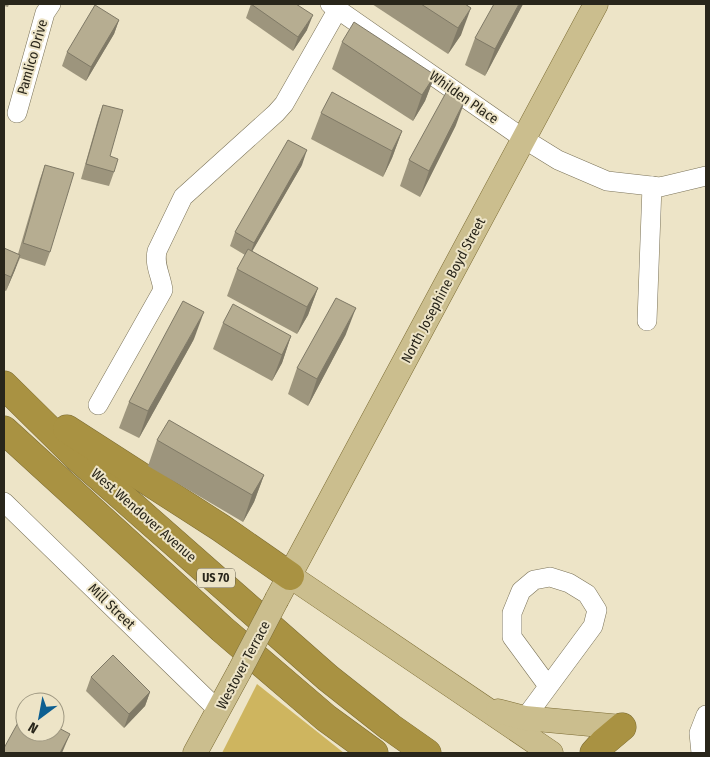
<svg xmlns="http://www.w3.org/2000/svg" width="710" height="757" font-family="'Fira Sans Condensed',sans-serif">
	<style>
		.green { fill: #ceb55f }
		.lines { fill: none; stroke-linecap: round; stroke-linejoin: round }
		.minor-casing { stroke: #7b7359; stroke-width: 20 }
		.major-casing { stroke: #7c6c34; stroke-width: 25 }
		.highway-casing { stroke: #7c6c34; stroke-width: 29 }
		.minor { stroke: #fff; stroke-width: 19 }
		.major { stroke: #cbbe8e; stroke-width: 24 }
		.highway { stroke: #a99242; stroke-width: 28 }
		.major-bridge-casing { stroke: #7c6c34; stroke-width: 25; stroke-linecap: butt }
		.major-bridge { stroke: #cbbe8e; stroke-width: 24 }
		.wall { fill: #9d957d }
		.shaded-wall { fill: #7f7966 }
		.building { fill: #b6ad91; stroke: #7f7966 }
		.labels { text-anchor: middle; stroke-width: 4; stroke-linejoin: round; paint-order: stroke }
		.shield { fill: #ede4c7; stroke: #645f4f; stroke-width: 1 }
		.shield-label { font-size: 12px; font-weight: bold; fill: #29261b }
		.street-label { font-size: 14px; fill: #29261b; stroke: #ede4c7 }
	</style>
	<rect width="100%" height="100%" fill="#ede4c7"/>
	<polygon class="green" points="257,684 344,753 222,753"/>
	<g class="lines">
		<defs>
			<g id="minor">
				<polyline points="330,4 524,139 558,160 607,181 660,187 706,176"/>
				<polyline points="17,113 45,13 51,4"/>
				<polyline points="647,321 652,186"/>
				<path d="M98 405 163 290C161 275 154 266 157 251L183 197 276 113 284 104 338 9"/>
				<polyline points="4,502 219,711"/>
				<polyline points="525,718 593,626 597,610 587,594 569,583 550,577 534,580 521,591 512,613 512,637 548,686"/>
				<polyline points="701,753 699,733 706,715"/>
			</g>
			<g id="major">
				<polyline points="290,576 551,753"/>
				<polyline points="277,599 596,4"/>
				<polyline points="498,711 525,718 622,727"/>
				<polyline points="195,753 239,672"/>
			</g>
			<g id="highway">
				<polyline points="4,385 77,457 328,678 390,727 427,753"/>
				<polyline points="67,429 221,528 290,576"/>
				<polyline points="4,430 222,629 326,718 374,753"/>
				<polyline points="594,753 603,743 622,727"/>
			</g>
		</defs>
		<use href="#minor" class="minor-casing"/>
		<use href="#major" class="major-casing"/>
		<use href="#highway" class="highway-casing"/>
		<use href="#minor" class="minor"/>
		<use href="#major" class="major"/>
		<use href="#highway" class="highway"/>
		<defs>
			<polyline id="major-bridge" points="239,672 277,599"/>
		</defs>
		<use href="#major-bridge" class="major-bridge-casing"/>
		<use href="#major-bridge" class="major-bridge"/>
	</g>
	<g class="wall">
		<polygon points="4,4 9,4 8,7 4,6"/>
		<polygon points="251,4 307,30 293,51 246,18"/>
		<polygon points="372,4 465,4 461,35 448,54"/>
		<polygon points="523,4 485,76 465,65 475,38"/>
		<polygon points="119,20 114,34 86,81 62,66 67,52"/>
		<polygon points="342,42 435,75 425,101 413,121 332,69"/>
		<polygon points="103,105 110,156 114,172 109,186 81,179 98,119"/>
		<polygon points="321,113 402,131 392,158 383,177 311,139"/>
		<polygon points="456,125 420,197 400,186 409,160"/>
		<polygon points="45,165 50,252 45,266 20,258 6,291 4,290 4,248 18,254 40,179"/>
		<polygon points="302,165 252,251 318,288 308,315 297,334 227,296 237,269 245,255 230,246 235,232"/>
		<polygon points="223,323 291,336 282,363 272,381 213,349"/>
		<polygon points="346,334 308,406 288,394 297,368"/>
		<polygon points="194,339 139,438 119,428 129,402"/>
		<polygon points="157,440 264,475 254,502 243,522 148,466"/>
		<polygon points="91,677 150,692 145,706 124,728 86,691"/>
	</g>
	<g class="shaded-wall">
		<polygon points="519,4 523,4 485,76 495,49"/>
		<polygon points="471,8 461,35 448,54 458,28"/>
		<polygon points="313,15 307,30 293,51 298,37"/>
		<polygon points="119,20 114,34 86,81 91,67"/>
		<polygon points="435,75 425,101 413,121 422,95"/>
		<polygon points="466,98 456,125 420,197 429,171"/>
		<polygon points="402,131 392,158 383,177 392,151"/>
		<polygon points="307,150 302,165 249,257 254,243"/>
		<polygon points="20,255 15,270 6,291 11,277"/>
		<polygon points="318,288 308,315 297,334 307,307"/>
		<polygon points="356,308 346,334 308,406 317,379"/>
		<polygon points="204,312 194,339 139,438 148,411"/>
		<polygon points="291,336 282,363 272,381 282,355"/>
		<polygon points="264,475 254,502 243,522 252,495"/>
		<polygon points="150,692 145,706 124,728 129,714"/>
		<polygon points="70,734 62,753 60,753"/>
	</g>
	<g class="building">
		<polygon points="251,4 296,4 313,15 298,37"/>
		<polygon points="421,4 465,4 471,8 458,28"/>
		<polygon points="494,4 519,4 495,49 475,38"/>
		<polygon points="95,5 119,20 91,67 67,52"/>
		<polygon points="354,22 435,75 422,95 342,42"/>
		<polygon points="448,89 466,98 429,171 409,160"/>
		<polygon points="332,92 402,131 392,151 321,113"/>
		<polygon points="103,105 123,110 110,156 118,159 114,172 86,164"/>
		<polygon points="288,140 307,150 254,243 235,232"/>
		<polygon points="45,165 74,173 50,252 23,243"/>
		<polygon points="4,248 20,255 11,277 4,274"/>
		<polygon points="248,249 318,288 307,307 237,269"/>
		<polygon points="336,298 356,308 317,379 297,368"/>
		<polygon points="183,301 204,312 148,411 129,402"/>
		<polygon points="233,304 291,336 282,355 223,323"/>
		<polygon points="169,420 264,475 252,495 157,440"/>
		<polygon points="113,655 150,692 129,714 91,677"/>
		<polygon points="25,710 25,732 55,732 55,726 70,734 60,753 4,753 4,748"/>
	</g>
	<g class="labels">
		<rect class="shield" x="197" y="568.5" width="38" height="19" rx="4"/>
		<g class="shield-label">
			<text x="216" y="582">US 70</text>
		</g>
		<g class="street-label">
			<text transform="translate(32 57) rotate(-74)" y="5">Pamlico Drive</text>
			<text transform="translate(464 97) rotate(35)" y="5">Whilden Place</text>
			<text transform="translate(443 290) rotate(-62)" y="5">North Josephine Boyd Street</text>
			<text transform="translate(144 515) rotate(41)" y="5">West Wendover Avenue</text>
			<text transform="translate(112 606) rotate(44)" y="5">Mill Street</text>
			<text transform="translate(243 665) rotate(-62)" y="5">Westover Terrace</text>
		</g>
	</g>
	<rect width="710" height="757" fill="none" stroke="#29261b" stroke-width="10"/>
	<g transform="translate(40 717) rotate(212)"><circle r="24" fill="#ede4c7" stroke="#9f9882"/>
	<path d="M0-4L9 19L0 12L-9 19Z" fill="#0d5f91"/>
	<text y="-8" font-size="14" font-weight="bold" text-anchor="middle" fill="#29261b">N</text>
	</g>
</svg>
